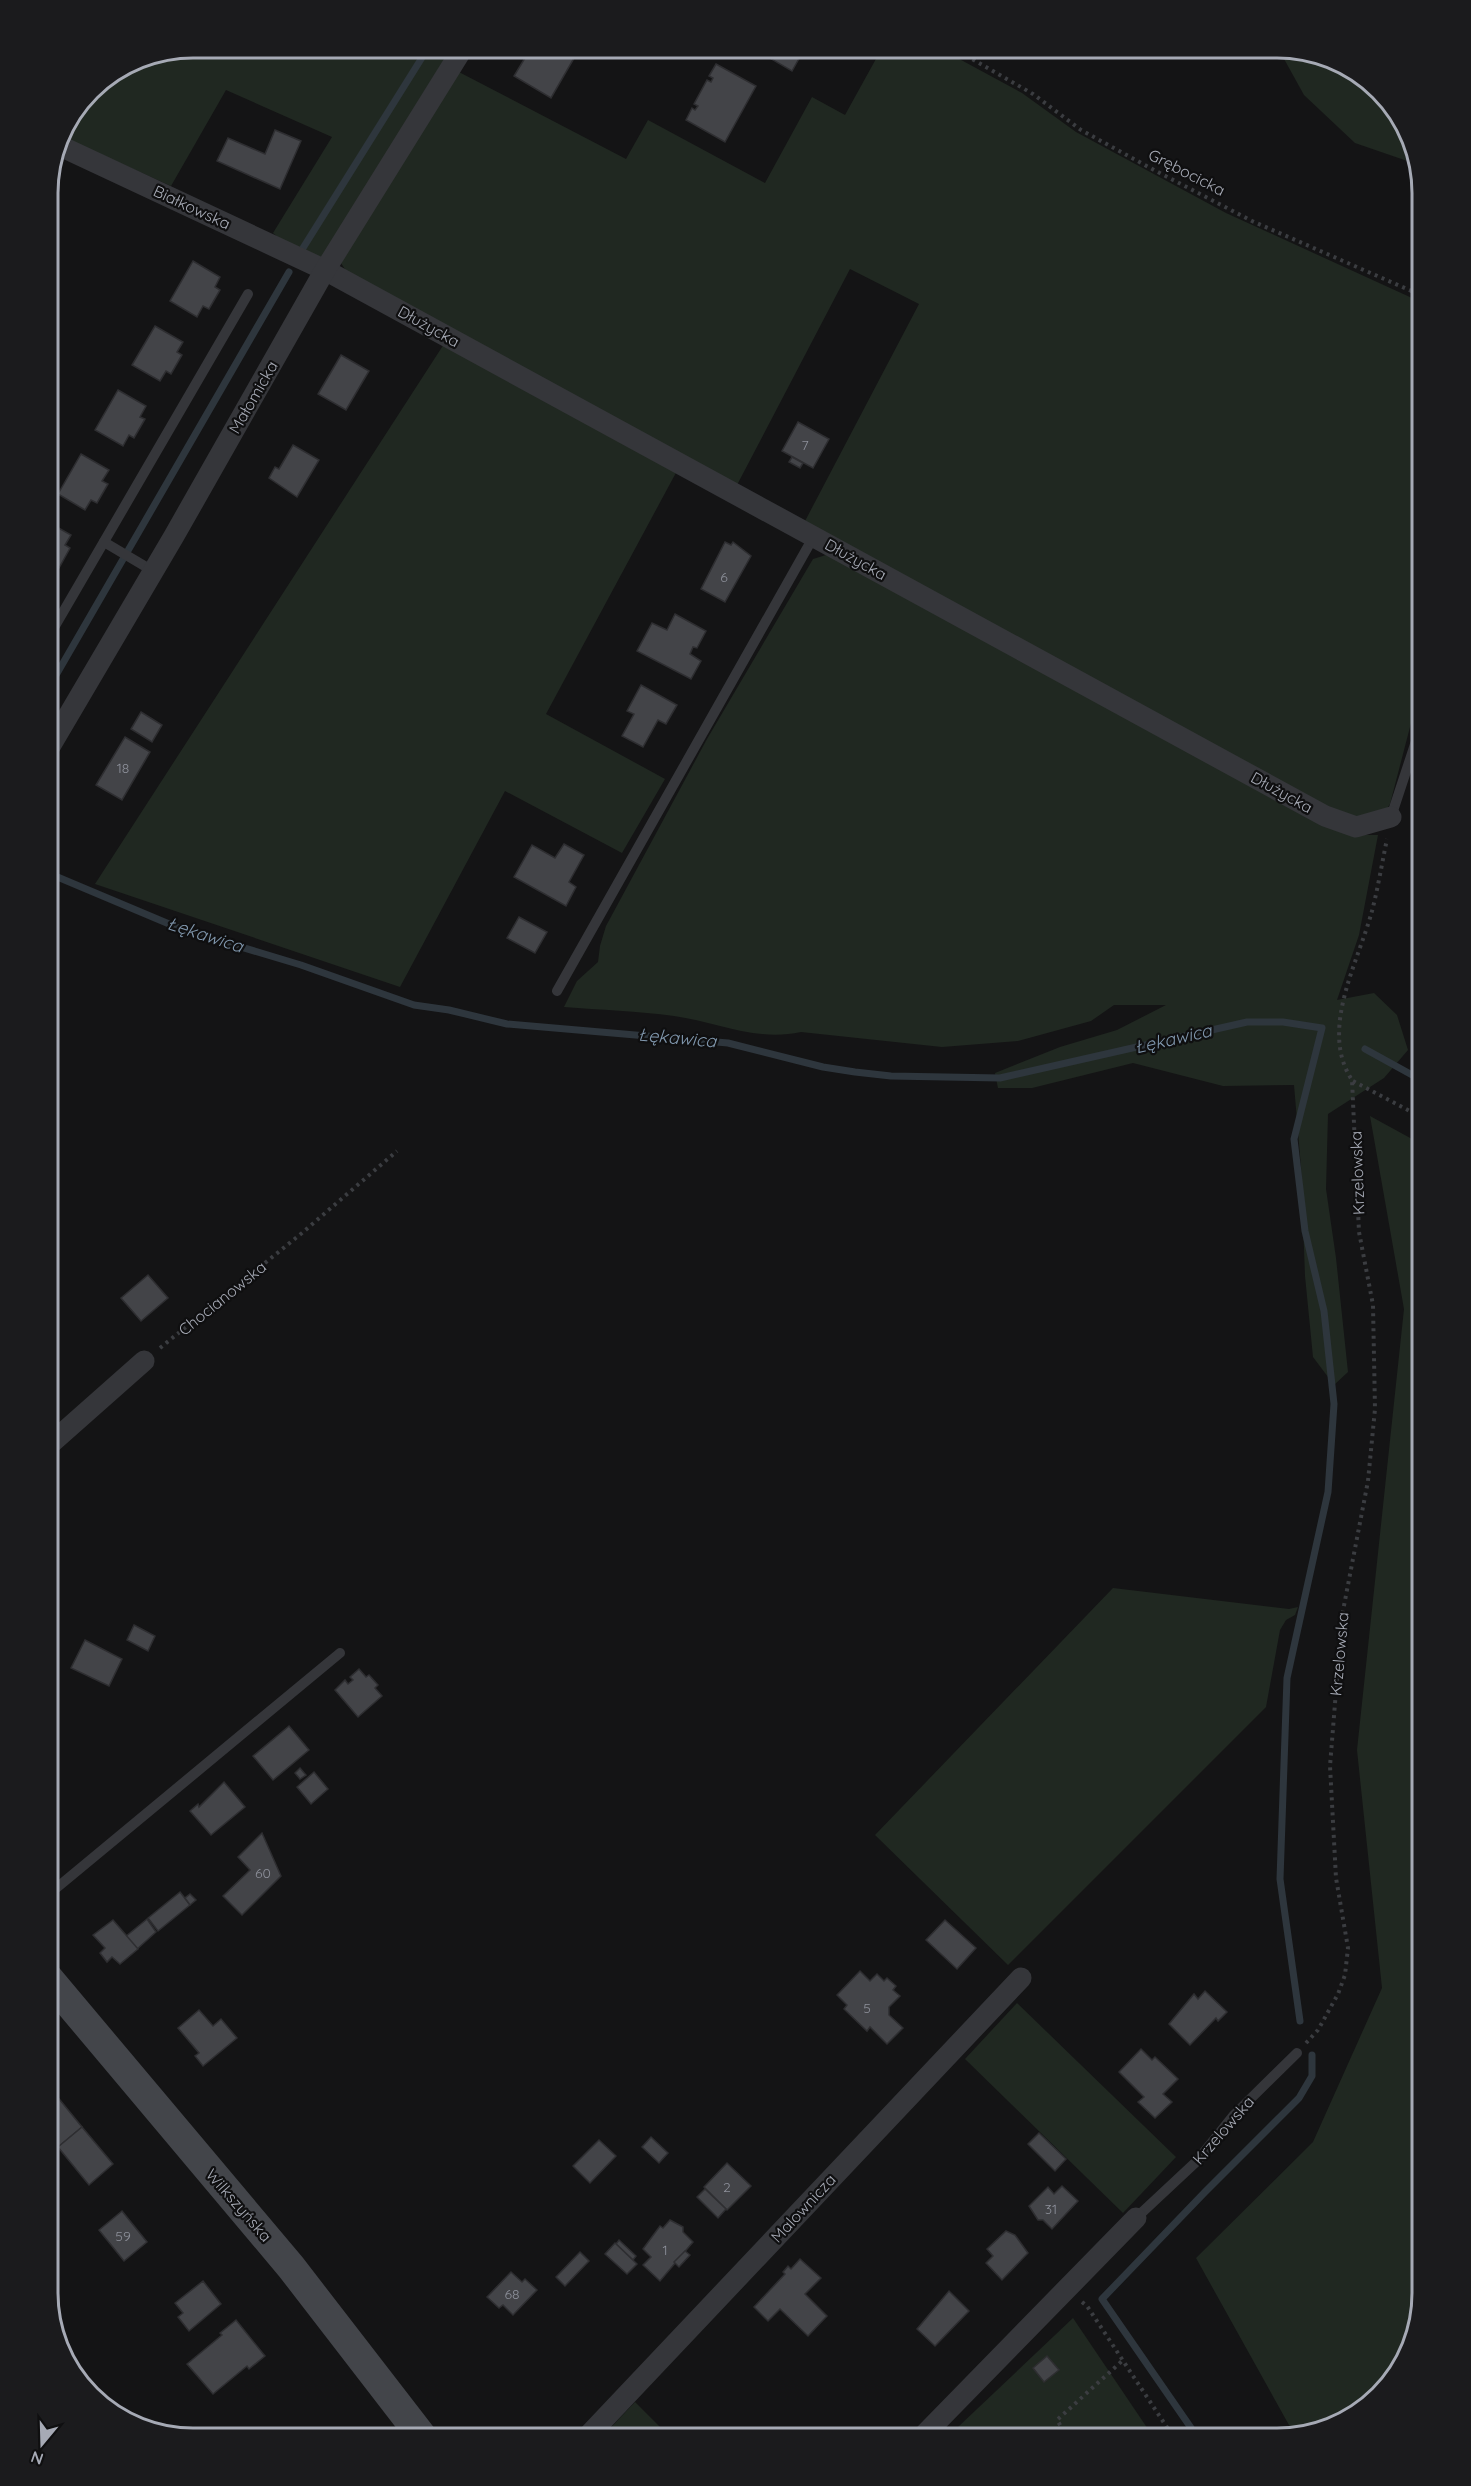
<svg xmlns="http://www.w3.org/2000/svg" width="1471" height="2486" font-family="Quicksand,sans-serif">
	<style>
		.green { fill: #202821 }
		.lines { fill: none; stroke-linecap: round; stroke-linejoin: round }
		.stream { stroke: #2e363d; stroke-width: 7 }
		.building { fill: #434448; stroke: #2e2e31; stroke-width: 1.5 }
		.path { stroke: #3b3d41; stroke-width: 4; stroke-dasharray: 3 4.5; stroke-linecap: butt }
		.lane { stroke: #35363a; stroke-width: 10 }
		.street { stroke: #35363a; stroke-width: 21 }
		.secondary { stroke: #43454a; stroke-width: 30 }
		.labels { text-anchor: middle; stroke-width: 4.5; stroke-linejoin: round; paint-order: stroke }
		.number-label { font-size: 14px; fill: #8d909a }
		.street-label { font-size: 16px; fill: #a6aab5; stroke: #0f0f10 }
		.water-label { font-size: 18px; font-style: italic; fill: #8097ad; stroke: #0f0f10 }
		.rim { fill: none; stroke: #a6aab5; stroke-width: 3 }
	</style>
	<rect width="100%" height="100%" fill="#141415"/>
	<g class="green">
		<polygon points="194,48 451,48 320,262 287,245 273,233 332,137 226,90 171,186 60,136 91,90 138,59"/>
		<polygon points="882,48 939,48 1022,93 1076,132 1226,213 1423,303 1423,677 1390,804 1384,813 1350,820 804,523 919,304 850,269 737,485 348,274 341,263 457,71 626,159 648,120 765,183 812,97 845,115"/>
		<polygon points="1278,48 1287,48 1358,73 1408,130 1416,164 1355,143 1304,95"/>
		<polygon points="444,344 678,469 546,714 665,779 622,853 505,791 400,987 95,884"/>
		<path d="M826 555 837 557 1349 835H1378L1359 935 1337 1000 1374 993 1397 1015 1408 1050 1384 1078 1328 1114 1326 1189 1336 1258 1348 1372 1334 1385 1313 1357 1305 1276 1301 1167 1294 1085 1223 1086 1133 1063 1032 1088H998L995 1073 1060 1047 1117 1030 1166 1005H1114L1091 1021 1018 1041 942 1047 801 1032C756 1042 717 1022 674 1016 638 1011 600 1010 564 1007L577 981 598 962 600 946 606 926 707 739 813 559Z"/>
		<polygon points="1370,1116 1423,1145 1423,2292 1399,2373 1341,2423 1294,2434 1196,2258 1313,2142 1382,1988 1357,1750 1404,1309"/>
		<polygon points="1113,1588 1289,1609 1298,1607 1295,1615 1286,1620 1280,1630 1266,1707 1008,1965 875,1835"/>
		<polygon points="1017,2003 1176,2157 1123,2213 965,2059"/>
		<polygon points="1073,2318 1154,2438 964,2438 958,2427"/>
		<polygon points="635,2402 671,2438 601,2438"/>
	</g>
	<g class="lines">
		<g class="stream">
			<polyline points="303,248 428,48"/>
			<polyline points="48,689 289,272"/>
			<polyline points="48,873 181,929 301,965 414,1005 449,1010 507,1024 728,1043 823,1067 855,1072 891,1076 1000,1078 1247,1022 1283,1022 1322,1028 1294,1139 1305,1231 1324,1311 1334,1404 1328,1492 1287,1678 1280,1879 1300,2021"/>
			<polyline points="1365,1049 1423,1081"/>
			<polyline points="1198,2438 1102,2299 1205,2192 1299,2098 1312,2076 1312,2055"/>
		</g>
	</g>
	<g class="building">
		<polygon points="531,48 569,48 577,53 551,98 514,76"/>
		<polygon points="757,48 805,48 792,71 756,50"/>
		<polygon points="716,64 756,86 725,142 686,120 692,108 695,110 698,106 694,104 707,80 711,82 713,78 709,76"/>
		<polygon points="275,130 301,141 280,189 217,161 228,138 265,154"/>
		<polygon points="193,261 220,277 215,287 220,290 209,309 203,306 197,317 170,301"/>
		<polygon points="155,326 183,342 177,352 182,355 171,374 166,371 160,381 132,365"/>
		<polygon points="341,355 369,371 346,410 318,394"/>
		<polygon points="118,390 146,406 140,417 145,419 134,438 129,435 123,446 95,430"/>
		<polygon points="798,422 829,439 813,468 782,451"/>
		<polygon points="293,445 319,460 297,497 269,478 275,467 279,469"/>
		<polygon points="81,454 109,470 102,481 108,484 97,503 91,500 85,510 58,494"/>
		<polygon points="792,457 803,463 800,468 789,462"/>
		<polygon points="48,522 71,535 65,545 70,548 59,568 54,565 48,574"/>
		<polygon points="725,542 731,545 733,542 751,556 725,602 701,589"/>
		<polygon points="675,614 706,631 697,648 693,647 690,654 701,661 691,679 637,651 652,623 667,630"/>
		<polygon points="641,685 677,705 666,724 658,720 643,747 622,736 634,714 627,711"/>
		<polygon points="141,712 162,725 152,742 131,729"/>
		<polygon points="125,737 150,752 122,800 96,785"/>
		<polygon points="564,844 584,855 569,882 576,887 566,906 514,877 532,845 555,858"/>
		<polygon points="519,917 547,932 535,953 507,938"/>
		<polygon points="148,1275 168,1298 141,1321 121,1298"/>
		<polygon points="134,1625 155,1636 148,1651 127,1640"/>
		<polygon points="85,1640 122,1659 109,1686 71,1668"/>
		<polygon points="359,1669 366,1677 369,1675 378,1685 375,1688 382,1696 358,1717 335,1690 345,1680 348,1684 353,1680 350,1677"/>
		<polygon points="289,1726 309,1750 273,1780 253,1756"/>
		<polygon points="300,1768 306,1775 300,1779 295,1773"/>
		<polygon points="314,1772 328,1789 311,1804 297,1787"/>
		<polygon points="224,1782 245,1807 211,1835 190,1811 198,1804 199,1807"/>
		<polygon points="262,1833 281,1876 242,1915 223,1896 250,1870 238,1857"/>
		<polygon points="180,1892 190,1905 158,1931 148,1918"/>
		<polygon points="190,1894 196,1900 190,1905 185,1898"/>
		<polygon points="147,1919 156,1932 136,1950 125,1937"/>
		<polygon points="113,1920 138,1949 120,1964 112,1957 107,1962 100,1953 105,1948 93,1935"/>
		<polygon points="945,1920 976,1948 957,1969 926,1940"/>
		<polygon points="860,1971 870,1981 877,1974 884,1981 887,1978 896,1986 893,1990 900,1996 889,2007 889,2015 903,2028 887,2044 870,2027 867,2031 844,2009 847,2005 837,1995"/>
		<polygon points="1205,1991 1227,2012 1218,2021 1216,2018 1190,2045 1169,2024 1194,1994 1198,1999"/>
		<polygon points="199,2010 213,2026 221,2019 237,2038 203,2066 195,2056 199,2053 178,2028"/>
		<polygon points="1141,2049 1152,2060 1155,2057 1178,2079 1163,2094 1172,2102 1155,2118 1138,2102 1144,2097 1119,2072"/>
		<polygon points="51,2089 82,2127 58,2147 48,2135 48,2092"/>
		<polygon points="82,2127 113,2164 89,2185 58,2147"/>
		<polygon points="1039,2133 1066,2159 1055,2171 1028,2144"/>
		<polygon points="651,2137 668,2153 659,2163 642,2147"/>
		<polygon points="599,2140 616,2156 590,2183 573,2166"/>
		<polygon points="727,2163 751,2186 727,2210 704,2187"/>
		<polygon points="1062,2186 1078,2201 1052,2229 1043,2220 1038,2220 1029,2206 1048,2187 1054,2194"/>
		<polygon points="705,2189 726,2209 718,2218 697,2197"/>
		<polygon points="122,2211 147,2242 124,2261 99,2230"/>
		<polygon points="48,2215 58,2228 48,2236"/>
		<polygon points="670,2220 683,2227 683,2232 693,2242 660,2281 643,2265 651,2257 643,2249 660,2226 663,2228"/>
		<polygon points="1006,2231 1015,2235 1028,2253 1002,2280 986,2263 993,2256 987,2249"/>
		<polygon points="619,2240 636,2256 633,2260 616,2244"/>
		<polygon points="615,2243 637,2264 627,2274 605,2254"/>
		<polygon points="685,2251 690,2255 679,2267 674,2262"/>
		<polygon points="580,2252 589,2261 565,2286 556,2277"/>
		<polygon points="800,2259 821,2278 805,2294 827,2316 808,2336 780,2309 768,2321 754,2307 785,2274 783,2272 788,2266 791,2269"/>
		<polygon points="511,2272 522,2282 525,2279 537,2290 513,2315 503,2305 499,2308 487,2297"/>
		<polygon points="203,2281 221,2304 189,2331 178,2317 183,2313 175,2303"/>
		<polygon points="949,2291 969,2311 935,2346 917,2329"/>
		<polygon points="236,2320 265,2356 249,2369 247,2366 213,2394 187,2364 222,2335 220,2333"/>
		<polygon points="1047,2356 1059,2370 1044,2382 1033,2368"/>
		<polygon points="988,2430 993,2438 975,2438"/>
	</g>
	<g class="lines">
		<g class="path">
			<polyline points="953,48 1033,94 1081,130 1154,170 1252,221 1423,296"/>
			<polyline points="1353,1081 1423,1118"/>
			<polyline points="160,1348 302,1233 397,1151"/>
			<path d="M1306 2043 1318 2030 1338 1994 1345 1975 1348 1948 1336 1878 1330 1766 1342 1616 1368 1481 1375 1409 1373 1305 1359 1232 1352 1080C1319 1030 1358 963 1372 911 1378 888 1382 863 1387 839"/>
			<polyline points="1082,2302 1087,2306 1174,2438"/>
			<polyline points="1068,2438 1057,2420 1122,2361"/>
		</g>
		<g class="lane">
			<polyline points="104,542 153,571"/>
			<polyline points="48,638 248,294"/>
			<polyline points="1391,817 1423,720"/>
			<polyline points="557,991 814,536"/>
			<polyline points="48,1895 340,1653"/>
			<polyline points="1136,2218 1197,2161 1234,2115 1297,2053"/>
		</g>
		<g class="street">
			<polyline points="58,145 325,270 1325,816 1356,827 1391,817"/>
			<polyline points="48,750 174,536 325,270 463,48"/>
			<polyline points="48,1446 144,1361"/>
			<polyline points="586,2438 1021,1978"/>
			<polyline points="921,2438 1136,2218"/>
		</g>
		<polyline class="secondary" points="48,1978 291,2267 423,2438"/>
	</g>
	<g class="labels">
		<g class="number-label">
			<text x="805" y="450">7</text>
			<text x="724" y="582">6</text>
			<text x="123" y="773">18</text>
			<text x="263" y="1878">60</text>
			<text x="867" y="2013">5</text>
			<text x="727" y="2192">2</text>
			<text x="1051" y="2214">31</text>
			<text x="123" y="2241">59</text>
			<text x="665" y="2255">1</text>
			<text x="512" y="2299">68</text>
		</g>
		<g class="street-label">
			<text transform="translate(1187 172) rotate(27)" y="6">Grębocicka</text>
			<text transform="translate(192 207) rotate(25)" y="6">Białkowska</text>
			<text transform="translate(429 326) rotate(29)" y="6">Dłużycka</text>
			<text transform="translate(253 397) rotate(-60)" y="6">Małomicka</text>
			<text transform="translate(856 559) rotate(29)" y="6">Dłużycka</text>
			<text transform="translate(1282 792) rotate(29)" y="6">Dłużycka</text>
			<text transform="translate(1357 1173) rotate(-92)" y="6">Krzelowska</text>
			<text transform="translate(222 1298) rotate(-39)" y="6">Chocianowska</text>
			<text transform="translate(1339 1654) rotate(-85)" y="6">Krzelowska</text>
			<text transform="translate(1223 2130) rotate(-49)" y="6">Krzelowska</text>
			<text transform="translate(239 2205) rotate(49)" y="6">Wilkszyńska</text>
			<text transform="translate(803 2208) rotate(-47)" y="6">Malownicza</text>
		</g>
		<g class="water-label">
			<text transform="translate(205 935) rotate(18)" y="6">Łękawica</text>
			<text transform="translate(677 1038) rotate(5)" y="6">Łękawica</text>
			<text transform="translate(1173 1039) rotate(-13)" y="6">Łękawica</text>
		</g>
	</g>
	<path d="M0 0H1471V2486H0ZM193 58H1277A135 135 0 0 1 1412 193V2293A135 135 0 0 1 1277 2428H193A135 135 0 0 1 58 2293V193A135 135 0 0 1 193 58Z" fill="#1b1b1d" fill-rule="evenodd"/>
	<path class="rim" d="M193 58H1277A135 135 0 0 1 1412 193V2293A135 135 0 0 1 1277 2428H193A135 135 0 0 1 58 2293V193A135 135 0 0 1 193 58Z"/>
	<g transform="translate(42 2444) rotate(199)" stroke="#0f0f10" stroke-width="4.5" paint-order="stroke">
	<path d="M0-4.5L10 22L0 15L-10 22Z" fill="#a6aab5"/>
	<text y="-9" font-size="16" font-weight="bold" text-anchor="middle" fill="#a6aab5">N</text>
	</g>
</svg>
